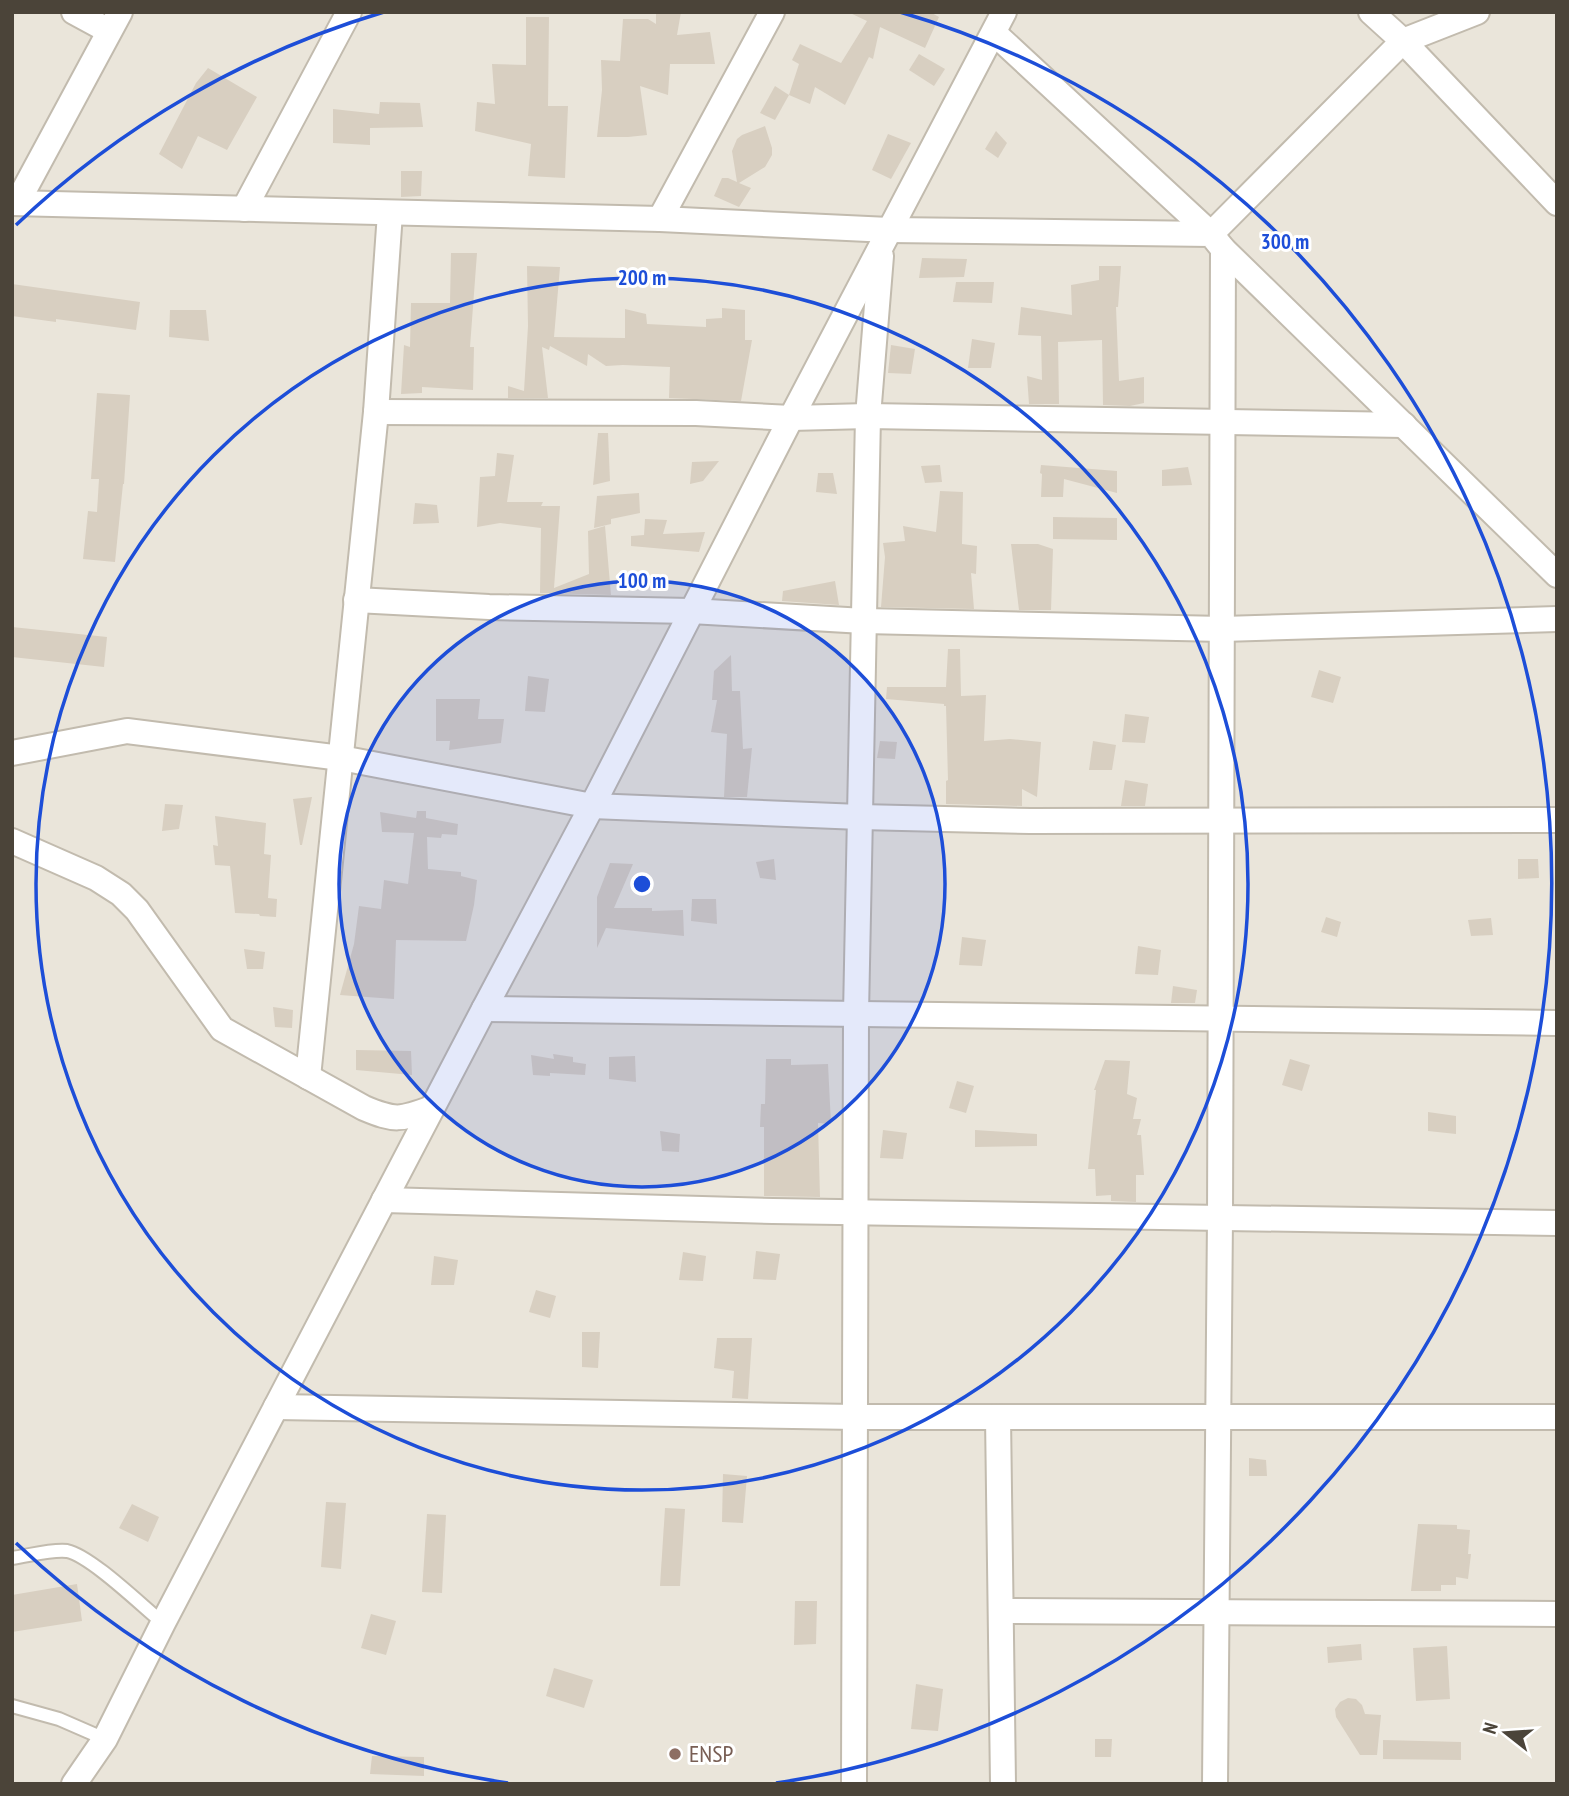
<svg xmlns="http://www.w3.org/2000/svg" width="1569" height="1796" font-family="'PT Sans Narrow',sans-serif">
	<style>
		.residential { fill: #eae5da }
		.building { fill: #d8cfc1 }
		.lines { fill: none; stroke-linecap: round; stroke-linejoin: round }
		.lane-casing { stroke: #c2bbae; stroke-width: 16 }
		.street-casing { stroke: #c2bbae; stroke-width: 28 }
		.lane { stroke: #fff; stroke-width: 12 }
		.street { stroke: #fff; stroke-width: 24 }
		.ring { fill: none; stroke: #1d4ed8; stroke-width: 3.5 }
		.education-dot { fill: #8d6e63; stroke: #fff; stroke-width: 2.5 }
		.labels { text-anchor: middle; stroke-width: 6; stroke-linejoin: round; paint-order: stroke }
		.education-label { font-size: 24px; fill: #785e54; stroke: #fff; text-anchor: start }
		.centre { fill: #1d4ed8; stroke: #fff; stroke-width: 3.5 }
		.ring-label { font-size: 21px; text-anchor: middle; font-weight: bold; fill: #1d4ed8; stroke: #fff; stroke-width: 6; stroke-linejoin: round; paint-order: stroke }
	</style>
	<rect width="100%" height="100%" fill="#f6f3ec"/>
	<rect class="residential" x="12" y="12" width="1545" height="1772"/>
	<g class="building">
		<polygon points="656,12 681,12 677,35 710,32 715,64 670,64 668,95 640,86 647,135 628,137 597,137 602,90 601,60 620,61 623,19 648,19 656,24"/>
		<polygon points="848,12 930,12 939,17 925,48 880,27 873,59 869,57 845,105 815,87 810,104 789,95 799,64 792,60 800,44 841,63 867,21"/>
		<polygon points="526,17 549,17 548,106 568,106 565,178 528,176 531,144 475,131 477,102 495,104 492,64 526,65"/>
		<polygon points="919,54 945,69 934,86 909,70"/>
		<polygon points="208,68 257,97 227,150 198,136 182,169 159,154 196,83"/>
		<polygon points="775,86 789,95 775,120 760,113"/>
		<polygon points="380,102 420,103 423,127 370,128 370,145 333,143 333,109 379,114"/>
		<polygon points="765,126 772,148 772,155 765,167 739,183 751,188 739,207 714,196 722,178 728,178 737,182 732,151 737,139 742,135"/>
		<polygon points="996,131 1007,143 998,158 985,149"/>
		<polygon points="888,134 911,143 891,179 872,170"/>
		<polygon points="401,171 422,171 421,196 401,197"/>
		<polygon points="451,253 477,253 470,347 474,347 473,390 422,387 422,393 401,394 404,345 410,347 411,303 450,303"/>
		<polygon points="922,258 967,259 964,277 919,278"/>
		<polygon points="527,266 560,267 554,337 625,338 625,309 646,314 647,324 706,327 706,319 722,318 722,308 745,310 745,340 752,340 741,401 669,398 670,367 623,365 606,366 588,354 587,366 550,346 549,350 542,347 548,398 508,398 508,386 524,391 528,326"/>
		<polygon points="1099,266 1121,266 1118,307 1116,307 1119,381 1144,377 1144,403 1130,406 1103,405 1102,340 1058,342 1059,404 1029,404 1027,376 1042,380 1041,336 1018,335 1021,307 1072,315 1071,285 1099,280"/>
		<polygon points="956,282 994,282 992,303 953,302"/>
		<polygon points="12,284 140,302 136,330 56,319 56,322 12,316"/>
		<polygon points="170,310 206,310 209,341 169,337"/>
		<polygon points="972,339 995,343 991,368 968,368"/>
		<polygon points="891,345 915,349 911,374 888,373"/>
		<polygon points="97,393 130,395 124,484 123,484 115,562 83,559 88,511 97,512 99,479 91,479"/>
		<polygon points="598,433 608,433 610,481 593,485"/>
		<polygon points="497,453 514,455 507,502 543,502 541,506 560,506 554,588 589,574 588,531 605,526 611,595 540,593 541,528 500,523 477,527 480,477 495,476"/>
		<polygon points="719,461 703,481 690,484 692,462"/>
		<polygon points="940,465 942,482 925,483 921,466"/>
		<polygon points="1041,465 1117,471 1117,493 1064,479 1063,497 1041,497 1042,474 1040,473"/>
		<polygon points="1188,467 1192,485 1162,486 1162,470"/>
		<polygon points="818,473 833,473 837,494 816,492"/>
		<polygon points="940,491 963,492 962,544 977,546 976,574 971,573 974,609 881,607 885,557 883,543 905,541 903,526 936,532"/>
		<polygon points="639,493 640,513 611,519 611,524 594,528 597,496"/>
		<polygon points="415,503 437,505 439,523 413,524"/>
		<polygon points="1053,517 1117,518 1117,540 1053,539"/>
		<polygon points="645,519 667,520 663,534 705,532 699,552 631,546 631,536 644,535"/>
		<polygon points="1011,544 1038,544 1053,549 1051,610 1019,610"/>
		<polygon points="835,581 839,605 782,601 783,591"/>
		<polygon points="12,627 107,637 104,667 12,657"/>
		<polygon points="948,649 960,649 961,696 986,695 984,741 1010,739 1041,742 1037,797 1022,789 1022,806 946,804 946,781 948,780 946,706 944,706 944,704 886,699 887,687 946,687"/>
		<polygon points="731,655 732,691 740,691 743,749 752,748 747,797 724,797 727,734 711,732 717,700 712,700 714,671"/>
		<polygon points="1319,670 1341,677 1333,703 1311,697"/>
		<polygon points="528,676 549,679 545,712 525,711"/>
		<polygon points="436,699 480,699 478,719 504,719 501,743 449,750 450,741 436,741"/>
		<polygon points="1125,714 1149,717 1145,743 1122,742"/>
		<polygon points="880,741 897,742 895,759 877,758"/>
		<polygon points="1093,741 1116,745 1112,770 1089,770"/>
		<polygon points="1125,780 1148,784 1145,806 1121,806"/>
		<polygon points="312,797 302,845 300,845 293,799"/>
		<polygon points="165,804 183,805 179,829 162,831"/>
		<polygon points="417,811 426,811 426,818 458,824 457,835 442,834 441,838 427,837 428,869 461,872 461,876 477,880 474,905 466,941 396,940 394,999 340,995 354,944 359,906 381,909 384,880 408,884 414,833 382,832 380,812 416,818"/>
		<polygon points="215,816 266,823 264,854 271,855 268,898 277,899 276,917 260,916 259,914 235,913 230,866 215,865 213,845 218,846"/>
		<polygon points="774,859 776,880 760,878 756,862"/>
		<polygon points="1518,859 1538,859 1539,878 1518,879"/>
		<polygon points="610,863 633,864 614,908 652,908 652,911 683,910 684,936 606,928 597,948 597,897"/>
		<polygon points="692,899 716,899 717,924 691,921"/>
		<polygon points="1326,917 1341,922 1337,937 1321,932"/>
		<polygon points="1491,918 1493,935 1471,936 1468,920"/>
		<polygon points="962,937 986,940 982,966 959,965"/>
		<polygon points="1138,946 1161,950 1158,975 1135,974"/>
		<polygon points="244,949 265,952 263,969 247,969"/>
		<polygon points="1173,986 1197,990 1195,1003 1171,1003"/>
		<polygon points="273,1007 293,1010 292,1028 275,1027"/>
		<polygon points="356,1050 411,1051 412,1075 356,1070"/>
		<polygon points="553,1054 573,1057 573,1062 586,1064 585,1075 550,1073 550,1076 533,1075 531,1055 554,1059"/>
		<polygon points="635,1056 636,1082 609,1079 609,1057"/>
		<polygon points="766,1059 791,1059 791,1065 828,1064 831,1124 818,1123 820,1197 764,1196 764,1127 760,1127 761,1104 765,1104"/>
		<polygon points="1290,1059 1310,1065 1302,1091 1282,1085"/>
		<polygon points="1105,1060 1130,1061 1127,1094 1137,1098 1133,1119 1141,1119 1137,1135 1141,1135 1144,1175 1136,1175 1136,1202 1111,1201 1111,1195 1096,1196 1095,1169 1088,1169 1096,1090 1094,1090"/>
		<polygon points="957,1081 974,1086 966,1113 949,1108"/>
		<polygon points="1428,1112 1456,1116 1456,1134 1428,1131"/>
		<polygon points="883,1130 907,1133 903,1159 880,1158"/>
		<polygon points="975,1130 1037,1134 1037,1146 975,1147"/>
		<polygon points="660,1131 680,1134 679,1152 662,1151"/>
		<polygon points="756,1251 780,1254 776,1280 753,1279"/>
		<polygon points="683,1252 706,1256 703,1281 679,1280"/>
		<polygon points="434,1256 458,1260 454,1285 431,1285"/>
		<polygon points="536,1290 556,1296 550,1318 529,1312"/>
		<polygon points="582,1332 600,1332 598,1368 582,1367"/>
		<polygon points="717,1338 752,1338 748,1399 732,1398 734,1371 714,1368"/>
		<polygon points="1249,1458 1266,1460 1267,1476 1249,1476"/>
		<polygon points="723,1474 747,1476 743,1523 722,1522"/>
		<polygon points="326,1502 346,1503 341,1569 321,1567"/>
		<polygon points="132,1504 159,1517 148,1542 119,1528"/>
		<polygon points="665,1508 685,1509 680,1586 660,1586"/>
		<polygon points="427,1514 446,1515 442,1593 422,1592"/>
		<polygon points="1418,1524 1457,1525 1457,1529 1470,1530 1468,1554 1471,1554 1468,1579 1456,1577 1456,1585 1441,1585 1441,1591 1411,1591"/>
		<polygon points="77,1584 82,1621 12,1632 12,1595"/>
		<polygon points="795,1601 817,1601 816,1644 794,1645"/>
		<polygon points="371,1614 396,1621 386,1655 361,1648"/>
		<polygon points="1361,1644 1362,1660 1328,1663 1327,1647"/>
		<polygon points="1447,1646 1450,1699 1416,1701 1413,1648"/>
		<polygon points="554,1668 593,1680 584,1708 546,1696"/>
		<polygon points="916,1684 943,1689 938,1731 911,1729"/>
		<polygon points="1348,1698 1356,1699 1362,1705 1365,1714 1381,1715 1377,1755 1360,1755 1336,1717 1335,1709 1340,1702"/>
		<polygon points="1095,1739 1112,1739 1111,1757 1095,1757"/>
		<polygon points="1383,1740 1461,1742 1461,1760 1383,1759"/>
		<polygon points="372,1756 424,1757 424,1776 370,1774"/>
	</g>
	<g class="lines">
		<defs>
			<g id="lane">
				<path d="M12 1558C28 1556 52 1549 67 1551 91 1556 142 1606 163 1623"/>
				<polyline points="12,1706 59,1719 105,1739"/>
			</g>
			<g id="street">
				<polyline points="74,12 109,31"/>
				<polyline points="1371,12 1403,41"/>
				<polyline points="994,33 1211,234 1403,41 1557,203"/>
				<polyline points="1403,41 1477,12"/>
				<polyline points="12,203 660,219 889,230 1211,234 1223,249 1557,575"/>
				<polyline points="17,203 120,12"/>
				<polyline points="244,209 349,12"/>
				<polyline points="660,219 772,12"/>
				<polyline points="376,412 696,413 791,418 868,416 1404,425"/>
				<polyline points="356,600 489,607 691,611 864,621 1223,629 1557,619"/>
				<polyline points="12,753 127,731 341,758 592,806 860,817 1030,821 1557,820"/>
				<path d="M12 841 96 878 121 894 137 910 222 1029 364 1108C395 1121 400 1120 432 1108"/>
				<polyline points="484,1009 1557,1023"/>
				<polyline points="308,1077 376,412 390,213"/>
				<polyline points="384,1200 773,1211 1557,1223"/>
				<polyline points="276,1407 856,1417 1557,1417"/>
				<polyline points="998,1417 1003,1784"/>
				<polyline points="1001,1611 1557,1614"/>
				<polyline points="74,1784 105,1739 163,1623 484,1009 592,806 791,418 1004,12"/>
				<polyline points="854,1784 856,1014 868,416 881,256"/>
				<polyline points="1215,1784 1220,1218 1223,249"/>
			</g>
		</defs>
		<use href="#lane" class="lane-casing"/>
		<use href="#street" class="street-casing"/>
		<use href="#lane" class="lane"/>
		<use href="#street" class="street"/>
	</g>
	<circle cx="642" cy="884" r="303" fill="#1d4ed8" fill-opacity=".12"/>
	<g class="ring">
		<circle cx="642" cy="884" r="303"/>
		<circle cx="642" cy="884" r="606"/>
		<path d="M508 1783A909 909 0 0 1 16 1543M16 225A909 909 0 0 1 384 12M900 12A909 909 0 0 1 776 1783"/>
	</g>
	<circle class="education-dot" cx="675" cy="1754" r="7"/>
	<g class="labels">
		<g class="education-label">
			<text x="689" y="1762">ENSP</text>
		</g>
	</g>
	<circle cx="642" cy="884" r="10" class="centre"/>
	<g class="ring-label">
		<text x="1285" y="249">300 m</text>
		<text x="642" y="285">200 m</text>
		<text x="642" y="588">100 m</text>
	</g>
	<rect width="1569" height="1796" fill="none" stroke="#4b4439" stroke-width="28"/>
	<g transform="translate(1506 1733) rotate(287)" stroke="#ffffff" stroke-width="5" paint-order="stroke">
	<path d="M0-5L12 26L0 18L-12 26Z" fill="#4b4439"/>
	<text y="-10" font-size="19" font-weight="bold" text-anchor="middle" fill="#4b4439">N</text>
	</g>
</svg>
